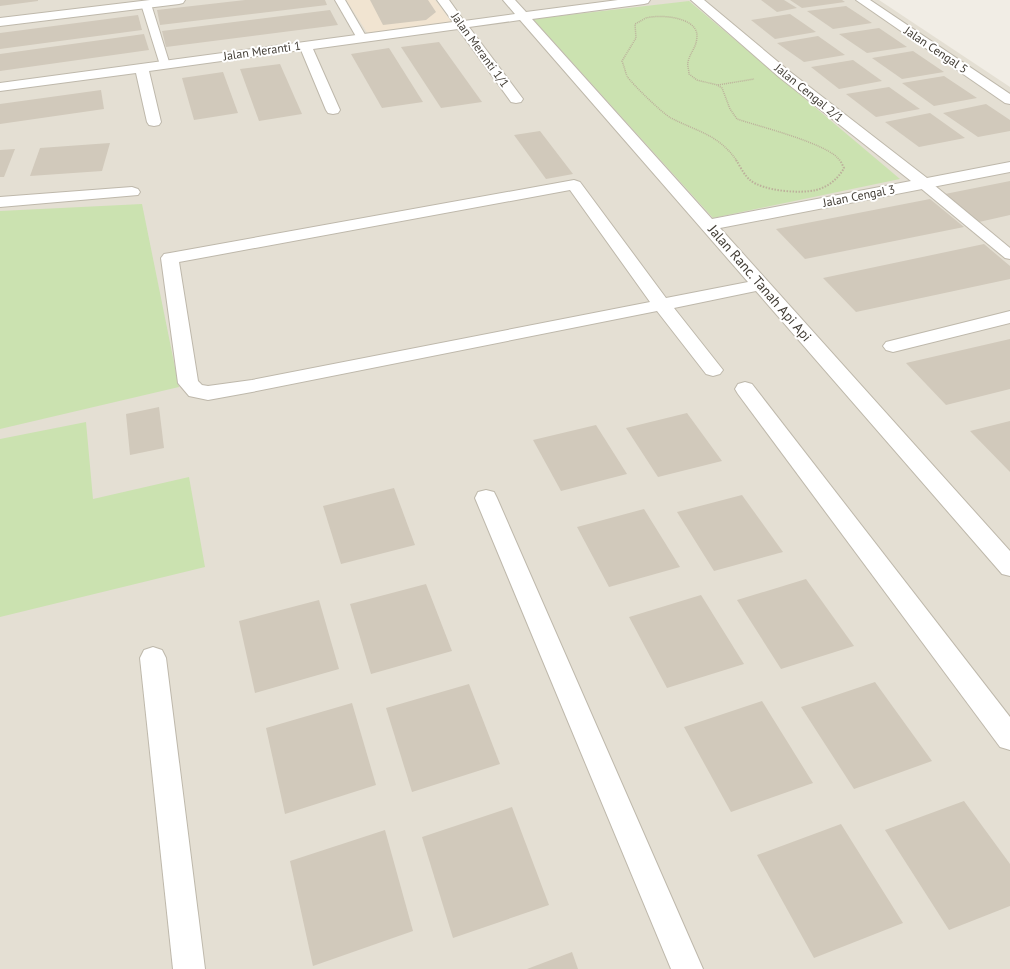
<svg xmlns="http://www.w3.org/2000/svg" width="1010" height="969" font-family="'PT Sans',sans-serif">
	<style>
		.residential { fill: #e4dfd3 }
		.commercial { fill: #f1e4d1 }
		.green { fill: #cbe2b0 }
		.building { fill: #d1c9bb }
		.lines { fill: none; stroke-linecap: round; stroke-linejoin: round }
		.lane-casing { stroke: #beb8ab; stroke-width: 2 }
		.street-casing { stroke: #beb8ab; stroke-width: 2 }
		.path-far1 { stroke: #bcb09b; stroke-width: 1.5; stroke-dasharray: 1 1; stroke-linecap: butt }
		.path { stroke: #bcb09b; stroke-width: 2; stroke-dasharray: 1.5 1.5; stroke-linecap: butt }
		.lane { fill: #fff; fill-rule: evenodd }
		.street { fill: #fff; fill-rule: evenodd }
		.labels { text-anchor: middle; stroke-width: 4; stroke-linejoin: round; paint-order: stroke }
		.far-street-label { font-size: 12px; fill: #423d35; stroke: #fff }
		.street-label { font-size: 14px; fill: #423d35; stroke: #fff }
	</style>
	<rect width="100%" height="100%" fill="#f1ede5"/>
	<polygon class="residential" points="0,0 879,0 1010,87 1010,969 0,969"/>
	<polygon class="commercial" points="346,0 435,0 452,22 368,34"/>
	<g class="green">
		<polygon points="689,1 900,179 713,218 533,19"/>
		<polygon points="142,204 179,387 0,429 0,211"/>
		<polygon points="86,422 93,499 189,477 205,567 0,617 0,439"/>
	</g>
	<g class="building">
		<polygon points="0,0 38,0 38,1 0,6"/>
		<polygon points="245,0 325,0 327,5 160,25 157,10"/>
		<polygon points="370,0 428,0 436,12 426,20 383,25"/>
		<polygon points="761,0 784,0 797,8 777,12"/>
		<polygon points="790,0 842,0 845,2 802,8"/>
		<polygon points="846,6 872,23 833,29 807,11"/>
		<polygon points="330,10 338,25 166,47 162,31"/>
		<polygon points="790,14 816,32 775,39 751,20"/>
		<polygon points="138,15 142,30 0,49 0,33"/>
		<polygon points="879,28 907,47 867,53 839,34"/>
		<polygon points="144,34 149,50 0,71 0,54"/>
		<polygon points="818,36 845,55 804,62 777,43"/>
		<polygon points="439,42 482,102 441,108 401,47"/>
		<polygon points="389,48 423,102 382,108 351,54"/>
		<polygon points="913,51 944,72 902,79 872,58"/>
		<polygon points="853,60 882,81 839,89 811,67"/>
		<polygon points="280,64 302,114 259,121 240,69"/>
		<polygon points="223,72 238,113 194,120 182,78"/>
		<polygon points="944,76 977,98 934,106 902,83"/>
		<polygon points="889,87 920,109 876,117 846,94"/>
		<polygon points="101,90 104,109 0,124 0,104"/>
		<polygon points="986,104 1010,120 1010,131 978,137 943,113"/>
		<polygon points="930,113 965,138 919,147 885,122"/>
		<polygon points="540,131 573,174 546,179 514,135"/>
		<polygon points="110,143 102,171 30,176 40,148"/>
		<polygon points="15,149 4,177 0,177 0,150"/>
		<polygon points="1010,181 1010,215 979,222 945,194"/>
		<polygon points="930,199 964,227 805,259 776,229"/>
		<polygon points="984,244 1010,266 1010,279 856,312 823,278"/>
		<polygon points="1010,339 1010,389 946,405 906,363"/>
		<polygon points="159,407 164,448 130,455 126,414"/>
		<polygon points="687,413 722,461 658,477 626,428"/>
		<polygon points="1010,421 1010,472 970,431"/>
		<polygon points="596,425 627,474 561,491 533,440"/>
		<polygon points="394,488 415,545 341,564 323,506"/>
		<polygon points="742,495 783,552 714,571 677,512"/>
		<polygon points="644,509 680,567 609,587 577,527"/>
		<polygon points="806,579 854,646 781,669 737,600"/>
		<polygon points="426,584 452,651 371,674 350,604"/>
		<polygon points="701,595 744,664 667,688 629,617"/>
		<polygon points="319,600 339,669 255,693 239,621"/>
		<polygon points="875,682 932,761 854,789 801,707"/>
		<polygon points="469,684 500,764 412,792 386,708"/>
		<polygon points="762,701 813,783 731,812 684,727"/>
		<polygon points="352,703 376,785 285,814 266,728"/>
		<polygon points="964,801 1010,864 1010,906 949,930 885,830"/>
		<polygon points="512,807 549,905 453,938 422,837"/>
		<polygon points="841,824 903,923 814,958 757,855"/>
		<polygon points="385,830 413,931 313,966 290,861"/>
		<polygon points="572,952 578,969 527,969"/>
	</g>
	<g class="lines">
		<defs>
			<g id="lane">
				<polygon points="335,0 345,0 367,38 366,40 358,40"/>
				<polygon points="146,1 151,4 170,65 169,67 161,67 160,65 141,4"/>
				<polygon points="923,179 928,180 1010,248 1010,259 1005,258 918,186 917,183 918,180"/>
			</g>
			<g id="street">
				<polygon points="150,0 185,0 183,3 179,4 0,26 0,18"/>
				<path d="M437 0H449L464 21 515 14 503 0H515L526 12 618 0H650L648 3 644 4 532 19 712 219 911 181 779 77 691 0H704L789 71 927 178 1010 162V172L720 228 1010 551V576L1002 574 756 291 674 308 723 370 720 374 713 376 706 374 657 311 252 392 208 400 189 396 178 383 161 258 164 254 170 253 574 180 580 182 666 298 748 282 520 20 469 27 523 99 521 102 516 103 511 102 458 29 313 49 340 110 338 113 333 114 328 113 326 110 301 50 149 71 161 122 159 125 154 126 149 125 147 122 136 73 0 91V83L453 22ZM570 190 650 302 252 380 208 386 202 385 198 381 179 262Z"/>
				<polygon points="856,0 870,0 1010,94 1010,104 1005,103"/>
				<polygon points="132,187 138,189 140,192 138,195 0,207 0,197"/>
				<polygon points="1010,311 1010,323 893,352 886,350 883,346 886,342"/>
				<polygon points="745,382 752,384 1010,717 1010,750 1000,747 738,394 735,389 738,384"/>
				<polygon points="486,490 494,492 497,498 703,969 671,969 475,498 478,492"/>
				<polygon points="153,647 162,650 166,658 205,969 173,969 140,658 144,650"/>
			</g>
		</defs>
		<use href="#lane" class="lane-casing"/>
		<use href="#street" class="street-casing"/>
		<g class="path-far1">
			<polyline points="718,85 754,79"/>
			<path d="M737 161C718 134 698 132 671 118 663 114 631 83 627 76 625 71 624 66 622 61L636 38 635 24C639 22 642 20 646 18 660 14 696 17 697 35 697 48 690 52 688 62 687 65 689 70 689 74L697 80 717 85 722 88 730 109 737 119C757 126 831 144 840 161"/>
		</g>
		<path class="path" d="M736 160C740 166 744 175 750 180 763 191 800 194 816 190 828 187 838 179 844 168L840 160"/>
		<use href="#lane" class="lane"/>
		<use href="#street" class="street"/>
	</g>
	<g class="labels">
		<g class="far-street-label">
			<text transform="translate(480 50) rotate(54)" y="4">Jalan Meranti 1/1</text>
			<text transform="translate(936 50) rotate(34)" y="4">Jalan Cengal 5</text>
			<text transform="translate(262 51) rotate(-8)" y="4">Jalan Meranti 1</text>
			<text transform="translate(809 93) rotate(39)" y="4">Jalan Cengal 2/1</text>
			<text transform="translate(859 196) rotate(-11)" y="4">Jalan Cengal 3</text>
		</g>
		<g class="street-label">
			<text transform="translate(760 283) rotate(49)" y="5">Jalan Ranc. Tanah Api Api</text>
		</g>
	</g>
</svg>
